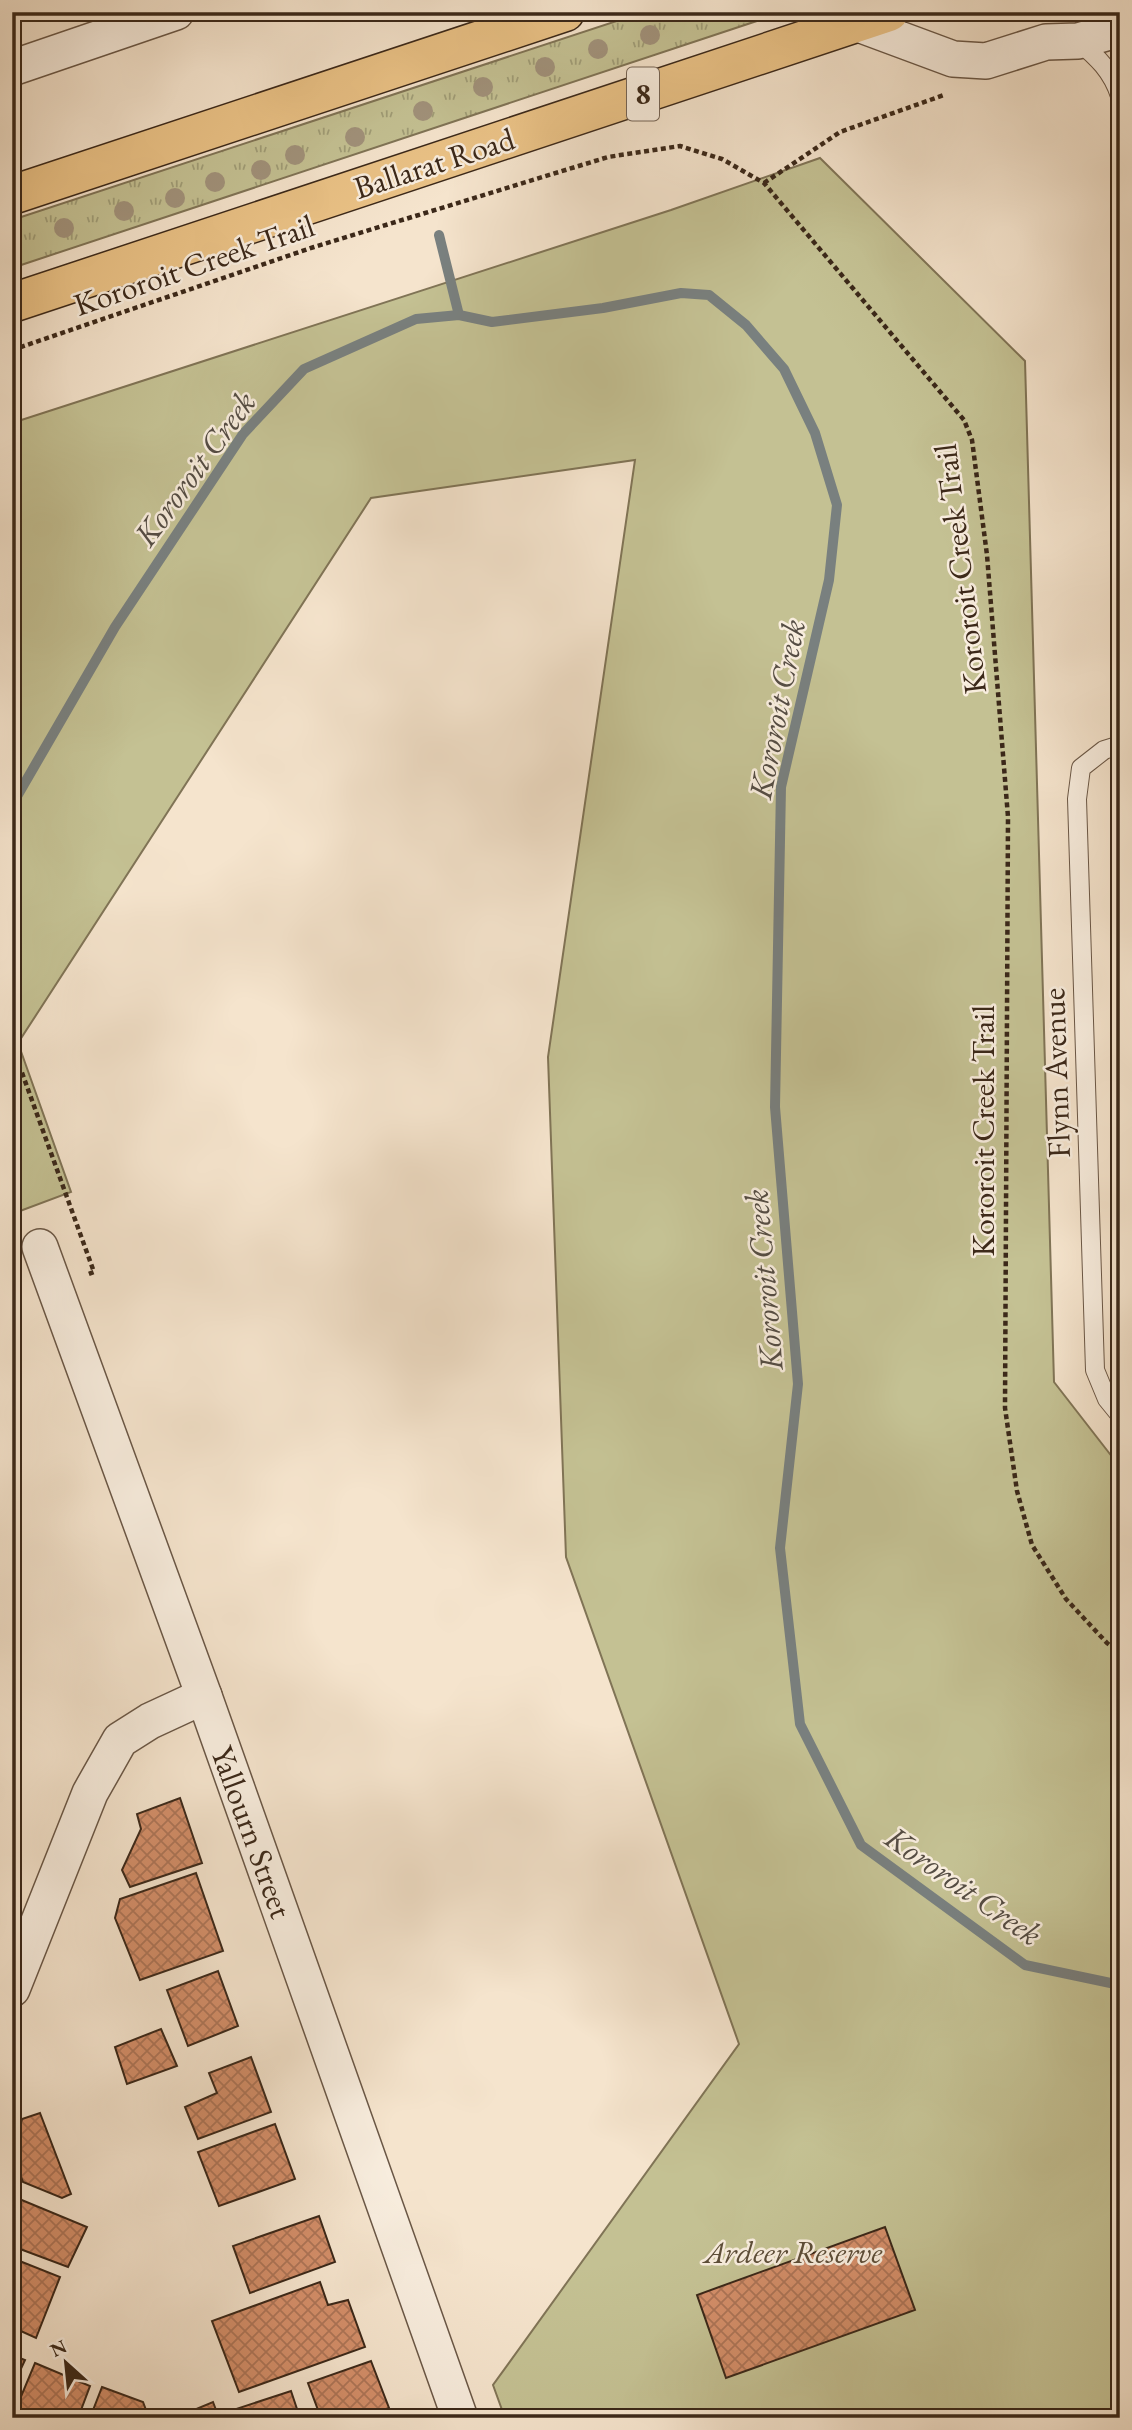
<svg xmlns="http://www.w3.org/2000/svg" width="1132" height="2430" font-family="'EB Garamond',serif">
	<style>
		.grass { fill: url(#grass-tufts); stroke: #807456; stroke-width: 2 }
		.park { fill: #c4c193; stroke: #807456; stroke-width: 2 }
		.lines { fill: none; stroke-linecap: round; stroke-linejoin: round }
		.stream { stroke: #79807f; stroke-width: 10 }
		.building { fill: url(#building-cross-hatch); stroke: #3b2819; stroke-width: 2 }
		.lane-casing { stroke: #6a5746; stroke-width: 20 }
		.street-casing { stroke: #6a5746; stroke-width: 38 }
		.highway-casing { stroke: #3b2819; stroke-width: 41 }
		.path { stroke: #3b2819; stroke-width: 4.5; stroke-dasharray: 5 3.5; stroke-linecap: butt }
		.lane { stroke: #f8edde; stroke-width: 18 }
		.street { stroke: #f8edde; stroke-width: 35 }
		.highway { stroke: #eac286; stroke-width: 38 }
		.tree { fill: #a1927b }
		.labels { text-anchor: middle; stroke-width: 5; stroke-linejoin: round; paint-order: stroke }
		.shield { fill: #f8edde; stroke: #746354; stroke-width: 2 }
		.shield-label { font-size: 30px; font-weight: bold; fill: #3b2819 }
		.street-label { font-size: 32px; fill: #3b2819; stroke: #f8edde }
		.park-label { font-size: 32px; font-style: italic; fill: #5d4e38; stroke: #f8edde }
		.water-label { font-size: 33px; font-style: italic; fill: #554d44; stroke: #f8edde }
	</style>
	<defs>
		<pattern id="grass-tufts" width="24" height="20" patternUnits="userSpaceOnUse" patternTransform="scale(1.75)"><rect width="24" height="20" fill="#c4c193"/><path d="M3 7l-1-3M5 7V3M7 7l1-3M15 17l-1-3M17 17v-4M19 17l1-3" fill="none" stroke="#a09d77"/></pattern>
		<pattern id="building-cross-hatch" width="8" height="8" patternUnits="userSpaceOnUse" patternTransform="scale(1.75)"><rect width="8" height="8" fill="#d38e69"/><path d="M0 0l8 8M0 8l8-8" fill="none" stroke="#ac7456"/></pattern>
	</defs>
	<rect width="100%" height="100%" fill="#f5e4cd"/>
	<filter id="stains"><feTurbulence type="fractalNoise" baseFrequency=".00286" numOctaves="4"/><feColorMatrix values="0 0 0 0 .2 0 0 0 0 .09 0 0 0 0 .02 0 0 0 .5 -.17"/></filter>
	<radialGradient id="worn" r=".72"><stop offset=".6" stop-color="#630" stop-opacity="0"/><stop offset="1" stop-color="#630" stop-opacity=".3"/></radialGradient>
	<polygon class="grass" points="644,12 784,12 12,268 12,220"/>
	<polygon class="park" points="820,158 1025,361 1054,1382 1120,1467 1120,2418 505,2418 493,2385 739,2044 566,1557 548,1057 635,460 371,498 18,1043 71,1192 12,1214 12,423 671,210"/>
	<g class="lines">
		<g class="stream">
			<polyline points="439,235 459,315"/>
			<polyline points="12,805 115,627 243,434 304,369 416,319 459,315 492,322 603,308 681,293 709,295 746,325 784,369 815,433 837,505 829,580 781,787 775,1107 798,1384 780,1548 800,1724 861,1845 1025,1965 1120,1985"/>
		</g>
	</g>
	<g class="building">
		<polygon points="180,1798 202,1863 130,1887 122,1870 141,1829 137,1814"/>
		<polygon points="196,1873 223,1951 140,1980 115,1918 120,1899"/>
		<polygon points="218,1971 238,2026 188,2046 167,1990"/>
		<polygon points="161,2029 177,2066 127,2084 115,2047"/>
		<polygon points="251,2057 271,2112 198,2139 185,2107 217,2093 209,2073"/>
		<polygon points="40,2113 71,2194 62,2198 23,2182 12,2155 22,2119"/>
		<polygon points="275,2124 295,2179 219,2206 198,2152"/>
		<polygon points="12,2196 87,2227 68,2267 12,2246"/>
		<polygon points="319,2216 335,2262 250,2293 233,2246"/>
		<polygon points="885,2227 915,2310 726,2378 697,2295"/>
		<polygon points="12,2258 60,2277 36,2338 12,2327"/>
		<polygon points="320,2282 328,2305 348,2300 365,2347 239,2392 212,2321"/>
		<polygon points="12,2355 25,2360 12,2388"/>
		<polygon points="371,2361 389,2408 362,2418 321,2418 308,2383"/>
		<polygon points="35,2363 90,2386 78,2418 12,2418"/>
		<polygon points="102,2387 143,2402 149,2418 90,2418"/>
		<polygon points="291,2391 300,2418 240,2418 236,2409"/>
		<polygon points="213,2402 219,2418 186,2418 189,2412"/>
	</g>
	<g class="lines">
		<defs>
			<g id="lane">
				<path d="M1078 41C1097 57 1112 71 1120 96"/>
				<polyline points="1120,745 1104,750 1081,768 1077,799 1095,1370 1107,1399 1120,1415"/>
			</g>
			<g id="street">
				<polyline points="856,23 953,59 986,61 1046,42 1078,41 1120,29"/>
				<polyline points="12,68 176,12"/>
				<polyline points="40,1247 204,1696 460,2418"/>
				<polyline points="12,1989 90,1793 120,1740 150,1721 204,1696"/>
			</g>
			<g id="highway">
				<polyline points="12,195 565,12"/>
				<polyline points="12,303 889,12"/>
			</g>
		</defs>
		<use href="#lane" class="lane-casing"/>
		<use href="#street" class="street-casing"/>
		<use href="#highway" class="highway-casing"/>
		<g class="path">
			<polyline points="764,183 840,132 944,95"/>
			<polyline points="12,350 314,247 608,157 680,146 722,159 764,183 964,420 972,440 987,555 1008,817 1005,1408 1017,1491 1032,1545 1066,1599 1107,1643 1120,1653"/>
			<polyline points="12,1059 21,1070 94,1272 86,1275"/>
		</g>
		<use href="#lane" class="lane"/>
		<use href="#street" class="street"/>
		<use href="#highway" class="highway"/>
	</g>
	<g class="tree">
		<circle cx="650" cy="35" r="10"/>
		<circle cx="598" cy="49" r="10"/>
		<circle cx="545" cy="67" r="10"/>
		<circle cx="483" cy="87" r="10"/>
		<circle cx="423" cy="111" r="10"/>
		<circle cx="355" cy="137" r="10"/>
		<circle cx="295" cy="155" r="10"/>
		<circle cx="261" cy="170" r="10"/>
		<circle cx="215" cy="182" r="10"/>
		<circle cx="175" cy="198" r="10"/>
		<circle cx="124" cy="211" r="10"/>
		<circle cx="64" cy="228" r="10"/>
	</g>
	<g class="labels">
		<rect class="shield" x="627" y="67.5" width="32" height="53" rx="5"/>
		<g class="shield-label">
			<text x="643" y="104">8</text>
		</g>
		<g class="street-label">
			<text transform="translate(434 163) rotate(-18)" y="11">Ballarat Road</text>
			<text transform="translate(194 265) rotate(-19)" y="11">Kororoit Creek Trail</text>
			<text transform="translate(960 569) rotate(-97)" y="11">Kororoit Creek Trail</text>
			<text transform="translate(1056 1073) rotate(-92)" y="11">Flynn Avenue</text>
			<text transform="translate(983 1131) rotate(-90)" y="11">Kororoit Creek Trail</text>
			<text transform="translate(252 1832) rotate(70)" y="11">Yallourn Street</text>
		</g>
		<g class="park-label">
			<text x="793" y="2263">Ardeer Reserve</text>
		</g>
		<g class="water-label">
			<text transform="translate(194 468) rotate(-54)" y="12">Kororoit Creek</text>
			<text transform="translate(776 709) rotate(-79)" y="12">Kororoit Creek</text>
			<text transform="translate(763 1280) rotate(-95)" y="12">Kororoit Creek</text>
			<text transform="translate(964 1885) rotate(35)" y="12">Kororoit Creek</text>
		</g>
	</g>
	<rect width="1132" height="2430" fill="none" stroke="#f5e4cd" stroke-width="42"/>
	<rect x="14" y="14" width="1104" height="2402" fill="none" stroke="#3b2819" stroke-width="3.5"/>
	<rect x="21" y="21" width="1090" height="2388" fill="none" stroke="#3b2819" stroke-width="2"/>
	<g transform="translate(66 2363) rotate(333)" stroke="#f8edde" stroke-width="5" paint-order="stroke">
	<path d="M0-5L12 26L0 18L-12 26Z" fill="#3b2819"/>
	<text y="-10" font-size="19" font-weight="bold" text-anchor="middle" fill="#3b2819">N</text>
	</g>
	<rect width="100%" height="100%" filter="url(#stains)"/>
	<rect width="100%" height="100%" fill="url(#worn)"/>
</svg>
